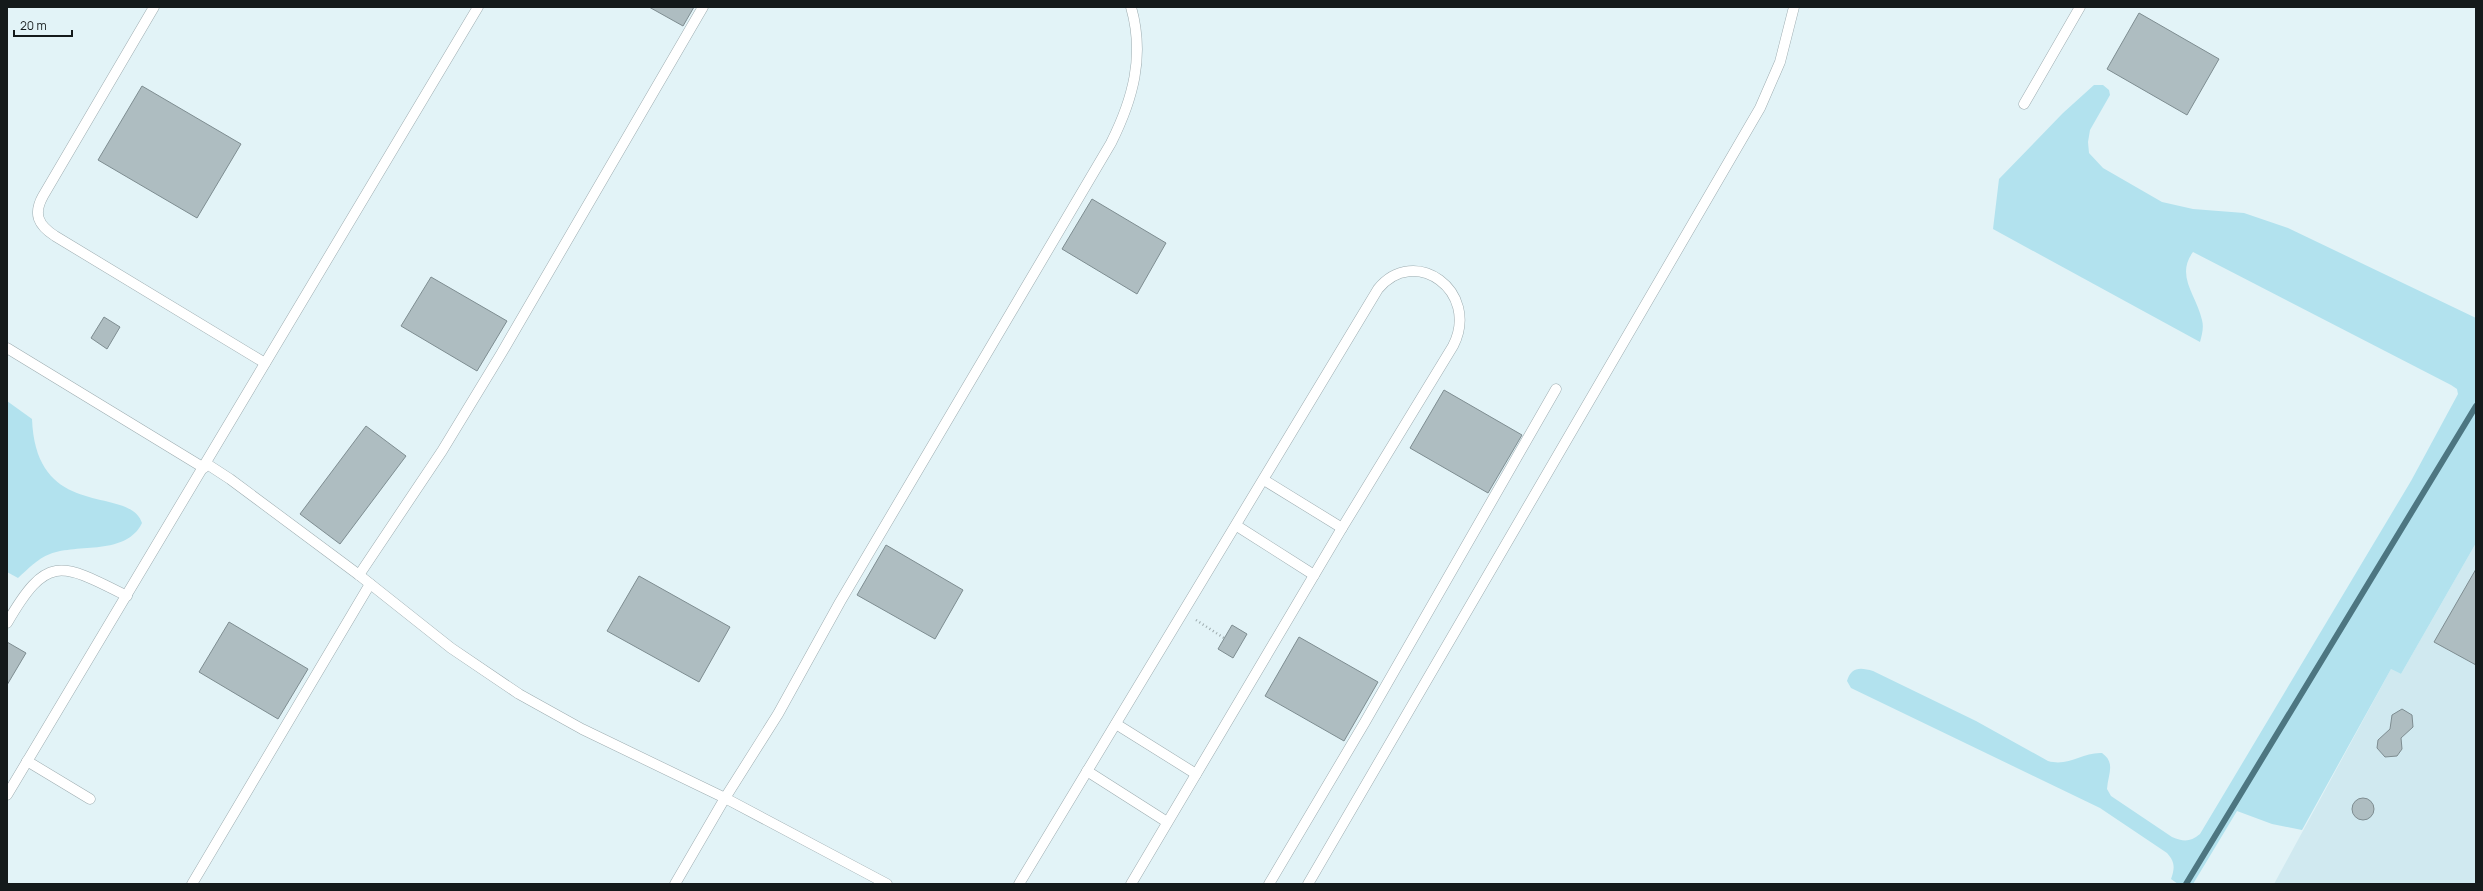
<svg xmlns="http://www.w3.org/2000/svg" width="2483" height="891" font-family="Manrope,sans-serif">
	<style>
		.built { fill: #d0e9f0 }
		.green { fill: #b2e2ee }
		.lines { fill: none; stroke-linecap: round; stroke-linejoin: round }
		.stream { stroke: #4d7681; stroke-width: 6 }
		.building { fill: #aebdc1; stroke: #7e8d91 }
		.service-casing { stroke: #9dacb0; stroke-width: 11 }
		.path { stroke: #9dabae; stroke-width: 2.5; stroke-dasharray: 1 3; stroke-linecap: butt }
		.service { stroke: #fff; stroke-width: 10 }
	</style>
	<rect width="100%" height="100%" fill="#e2f3f7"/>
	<polygon class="built" points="2476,543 2476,884 2274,884 2391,669 2401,674"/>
	<g class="green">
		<path d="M2094 85H2103L2109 90 2110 95 2090 130 2088 142 2089 153 2103 168 2162 202 2193 209 2244 213 2288 228 2476 318V543L2401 674 2391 669 2302 830 2272 824 2237 811 2193 884H2178L2171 879C2175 868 2175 862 2167 853L2100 808 1851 688 1847 681C1851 667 1860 667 1873 671L1976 721 2048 761C2069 767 2082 752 2102 753 2116 763 2108 774 2107 789L2111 796 2172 837C2184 842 2190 842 2200 834L2411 481 2458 394 2457 389 2451 385 2193 252C2175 276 2197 296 2202 320 2204 327 2202 335 2200 342L1993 229 1999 179 2063 113Z"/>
		<path d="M7 401 32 419C36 523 129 484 142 523 126 556 78 543 50 554 37 559 28 569 18 578L7 572Z"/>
	</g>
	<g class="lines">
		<polyline class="stream" points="2186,884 2476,406"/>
	</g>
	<g class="building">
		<polygon points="649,7 694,7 683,26"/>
		<polygon points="2139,13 2219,59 2187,115 2107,69"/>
		<polygon points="142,86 241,144 197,218 98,160"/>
		<polygon points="1092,199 1166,243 1137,294 1062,249"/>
		<polygon points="431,277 507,321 477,371 401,326"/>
		<polygon points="104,317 120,327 107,349 91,338"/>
		<polygon points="1444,390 1522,435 1488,493 1410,448"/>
		<polygon points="366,426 406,456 340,544 300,514"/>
		<polygon points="886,545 963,590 935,639 857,595"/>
		<polygon points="2476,569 2476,665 2434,642"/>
		<polygon points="639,576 730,627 699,682 607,631"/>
		<polygon points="229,622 308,669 278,719 199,672"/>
		<polygon points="1232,625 1247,634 1233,658 1218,649"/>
		<polygon points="1299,637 1378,682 1344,741 1265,696"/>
		<polygon points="7,642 26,653 7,685"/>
		<polygon points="2402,709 2412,715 2413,727 2401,738 2402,749 2397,756 2385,757 2377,748 2378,740 2390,729 2392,715"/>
		<circle cx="2363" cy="809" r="11"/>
	</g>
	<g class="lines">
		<defs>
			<g id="service">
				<path d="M154 7 43 196C33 214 38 225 55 236L265 363"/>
				<polyline points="2024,104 2080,7"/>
				<polyline points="7,348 204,468"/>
				<polyline points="207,464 230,479 359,575 451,648 519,694 582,729 725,798 887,884"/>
				<polyline points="1264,480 1342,528"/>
				<polyline points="1237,526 1314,575"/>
				<polyline points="359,575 442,451 501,354 703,7"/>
				<path d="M7 623C47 554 60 562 127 596"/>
				<polyline points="1116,724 1196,774"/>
				<polyline points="27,761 90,799"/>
				<polyline points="1087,771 1167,822"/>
				<polyline points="7,795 478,7"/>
				<polyline points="192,884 370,584"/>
				<path d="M675 884 725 798 778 714 840 602 1111 143C1133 99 1145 56 1131 7"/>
				<path d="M1019 884 1378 289C1414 244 1481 291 1453 346L1342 528 1131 884"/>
				<polyline points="1269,884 1365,722 1556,389"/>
				<polyline points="1308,884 1760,108 1780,62 1794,7"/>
			</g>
		</defs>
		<use href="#service" class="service-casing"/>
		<polyline class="path" points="1196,620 1224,638"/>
		<use href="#service" class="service"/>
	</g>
	<rect width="2483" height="891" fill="none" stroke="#141a1b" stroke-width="16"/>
	<path d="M14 30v6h58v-6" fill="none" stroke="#141a1b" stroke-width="2"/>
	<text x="20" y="30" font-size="12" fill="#141a1b" stroke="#e2f3f7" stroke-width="3" paint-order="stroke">20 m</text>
</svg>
